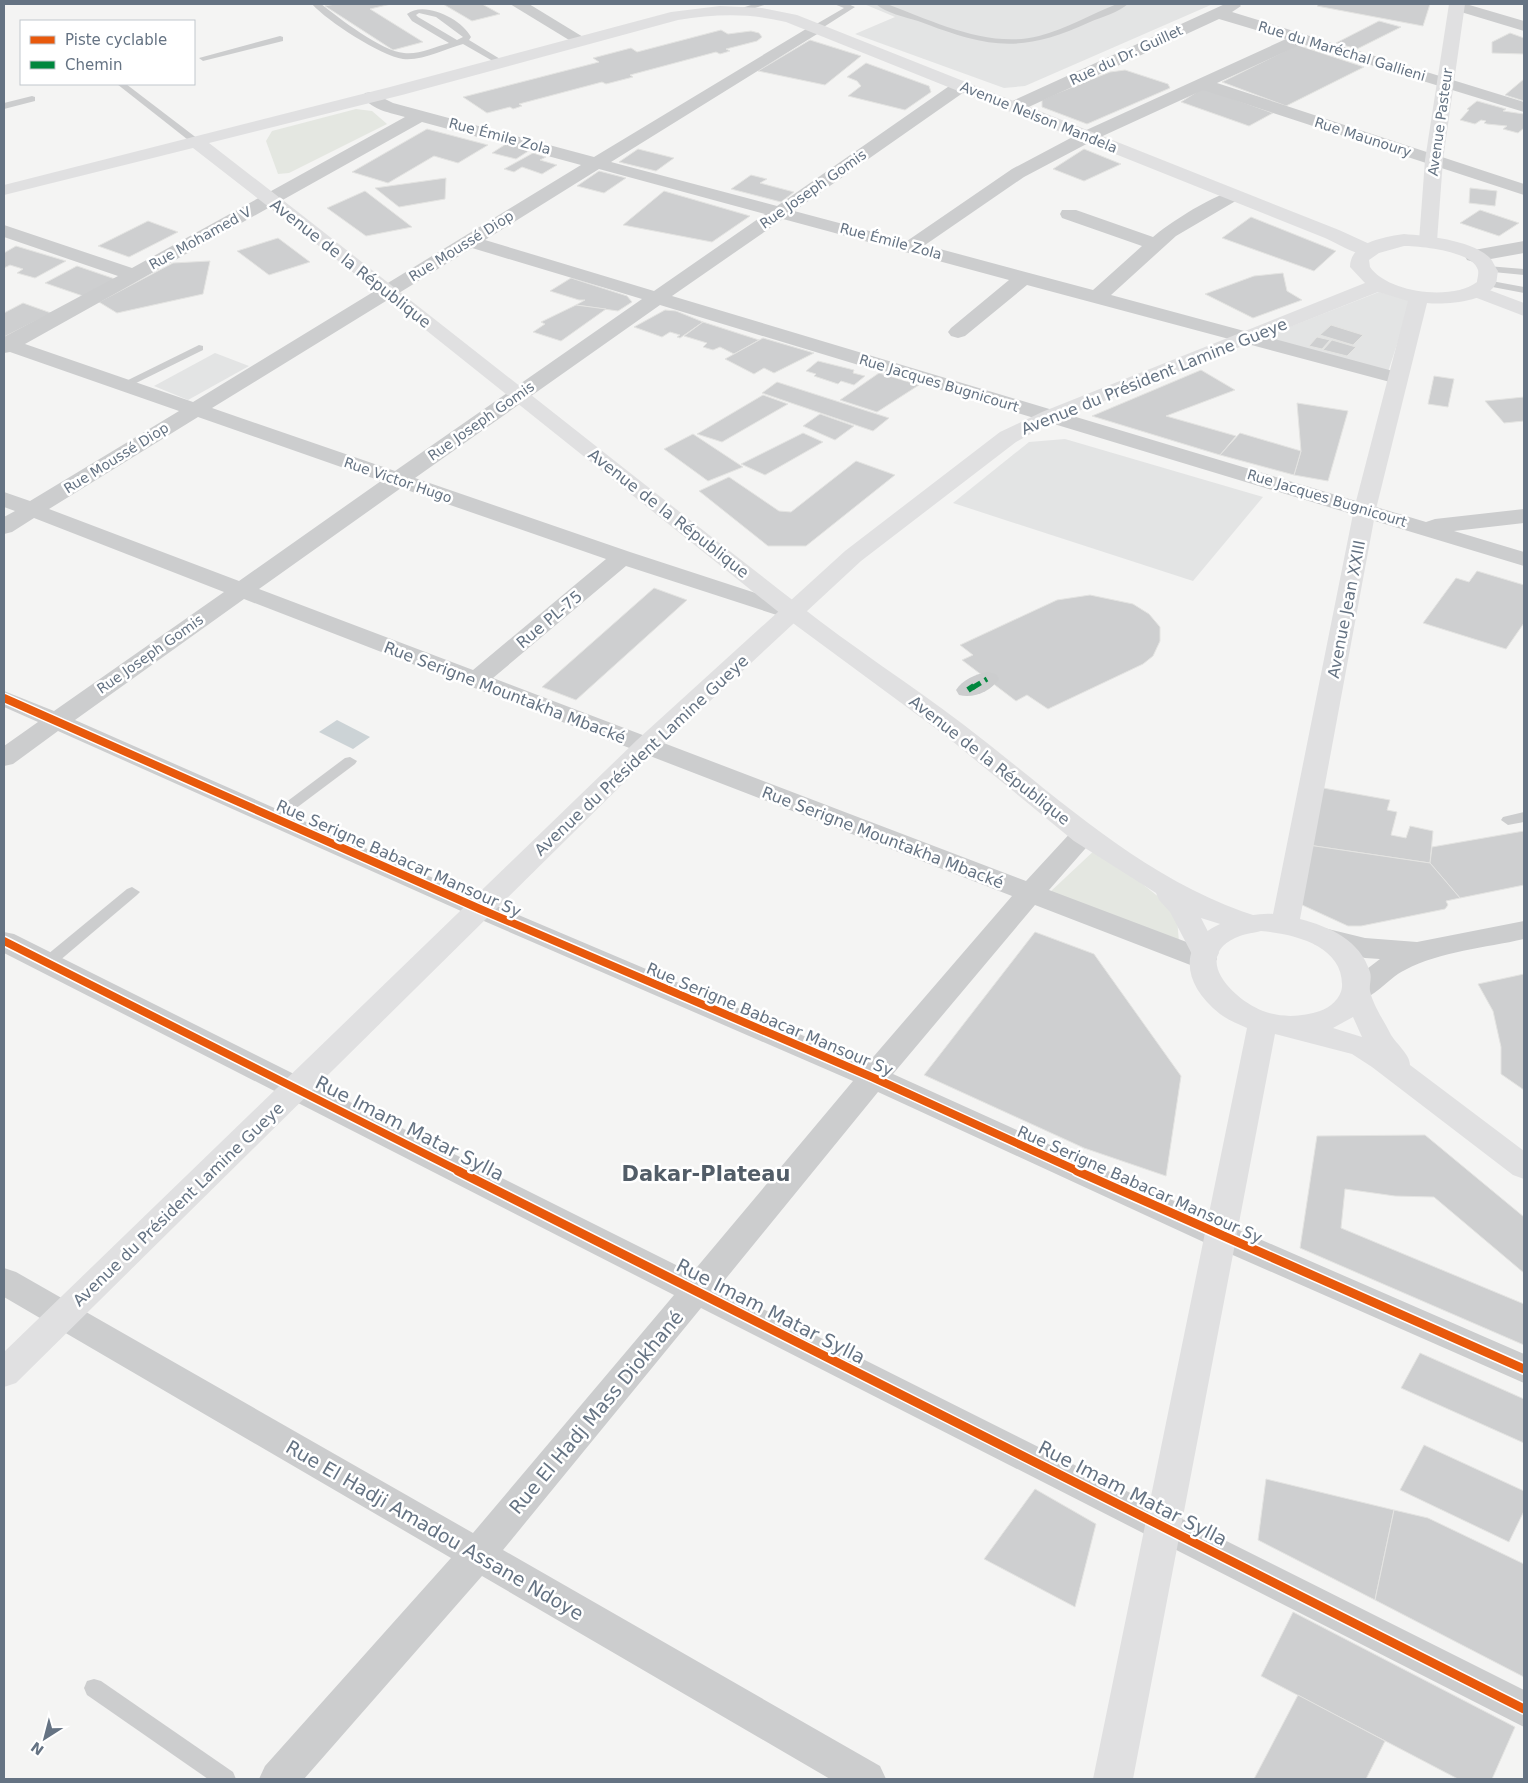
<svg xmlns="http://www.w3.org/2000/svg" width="1528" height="1783" font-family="'DejaVu Sans',sans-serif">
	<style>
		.built { fill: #e3e4e4 }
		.green { fill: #e4e7e1 }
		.water { fill: #ccd3d6 }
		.building { fill: #cecfd0; stroke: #e4e4e2 }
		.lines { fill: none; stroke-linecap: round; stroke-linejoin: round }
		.lane { fill: #cccdce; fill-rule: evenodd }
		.street { fill: #cccdce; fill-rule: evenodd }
		.secondary { fill: #e0e0e1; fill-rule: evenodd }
		.primary { fill: #e0e0e1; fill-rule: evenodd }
		.quiet-far1 { stroke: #00873e; stroke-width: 5; stroke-dasharray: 10 5; stroke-linecap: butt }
		.quiet { stroke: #00873e; stroke-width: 6; stroke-dasharray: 12 6; stroke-linecap: butt }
		.cycleway-far1-casing { stroke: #fff; stroke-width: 11 }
		.cycleway-casing { stroke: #fff; stroke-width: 12 }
		.cycleway-far1 { stroke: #e8590c; stroke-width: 8 }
		.cycleway { stroke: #e8590c; stroke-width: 9 }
		.labels { text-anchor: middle; stroke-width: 5; stroke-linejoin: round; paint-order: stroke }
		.far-street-label { font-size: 14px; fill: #657383; stroke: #fff }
		.street-label { font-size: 16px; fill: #657383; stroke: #fff }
		.near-street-label { font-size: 19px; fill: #657383; stroke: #fff }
		.district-label { font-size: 21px; font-weight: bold; fill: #525d68; stroke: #fff }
	</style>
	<rect width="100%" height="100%" fill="#f4f4f3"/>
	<g class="built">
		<polygon points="864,4 1213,4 1025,86 1004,88 855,34 895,17"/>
		<polygon points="1379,292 1411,301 1388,372 1261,338"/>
		<polygon points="215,353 249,366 188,400 154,386"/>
		<polygon points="1065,439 1263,497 1193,581 953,503 1029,442"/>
	</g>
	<g class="green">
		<polygon points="356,109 372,111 387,124 289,173 278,174 266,141 272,131"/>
		<polygon points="1097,848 1160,898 1177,920 1179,941 1049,893"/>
	</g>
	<polygon class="water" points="337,720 370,737 353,749 319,732"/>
	<g class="building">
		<polygon points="335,4 391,4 370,9 423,42 393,50 325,6"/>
		<polygon points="443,4 482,4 500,14 472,21"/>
		<polygon points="1319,4 1430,4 1423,26 1317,6"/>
		<polygon points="1379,21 1401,27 1357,49 1336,43"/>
		<polygon points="721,30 728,34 751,31 759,33 762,37 757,41 726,49 730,51 720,54 716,52 630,75 633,77 606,84 602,82 519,104 522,106 513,109 510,107 487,113 463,97 599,62 593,58 631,48 637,52"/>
		<polygon points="1510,33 1524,38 1524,54 1492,53 1492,42"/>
		<polygon points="810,40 861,56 825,85 758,71"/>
		<polygon points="1297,45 1364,67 1286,106 1222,82"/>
		<polygon points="866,63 929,86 931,92 905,110 848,96 861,86 857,81 847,77"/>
		<polygon points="1125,70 1168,84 1170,88 1087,124 1042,107 1042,100 1055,94 1110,72"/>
		<polygon points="1524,79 1524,101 1505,95"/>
		<polygon points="1203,88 1273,113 1249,126 1181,102"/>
		<polygon points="1477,101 1506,109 1503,111 1524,114 1524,128 1518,133 1503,129 1507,126 1487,124 1484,123 1486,121 1481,120 1475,124 1460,120 1469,110 1467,109"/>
		<polygon points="427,129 488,145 458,163 434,156 388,183 352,172"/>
		<polygon points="506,144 530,150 516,159 492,153"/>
		<polygon points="638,149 674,158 656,171 619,162"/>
		<polygon points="1084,149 1121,164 1084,181 1053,169"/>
		<polygon points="533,153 546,157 540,160 557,165 542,174 522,167 514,172 504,169"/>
		<polygon points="599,171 626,178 604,193 577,186"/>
		<polygon points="751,175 767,179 760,183 794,192 781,202 731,189"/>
		<polygon points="446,178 445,199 399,207 375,188"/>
		<polygon points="1470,188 1497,191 1495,206 1469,203"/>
		<polygon points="365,191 412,227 366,236 327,208"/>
		<polygon points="664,191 750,216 712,242 623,225"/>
		<polygon points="1480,210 1519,223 1499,236 1460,223"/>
		<polygon points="1251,217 1336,251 1314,271 1222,238"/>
		<polygon points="148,221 178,232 129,257 98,246"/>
		<polygon points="278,238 310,262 269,275 237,251"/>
		<polygon points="16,246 66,261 35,278 17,273 23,269 10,265 4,268 4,253"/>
		<polygon points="210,261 203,294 117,313 99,302 173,263"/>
		<polygon points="77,266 115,279 83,296 45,283"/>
		<polygon points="1283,273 1287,291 1302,300 1253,318 1205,294 1254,276"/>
		<polygon points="571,278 627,296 632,302 618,311 576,305 585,300 579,300 550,291"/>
		<polygon points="23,303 51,313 4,337 4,313"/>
		<polygon points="576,305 606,309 561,341 533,332 545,324 541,322"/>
		<polygon points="665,310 676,311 703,322 680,338 677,337 680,335 670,332 662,337 634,327"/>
		<polygon points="703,322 759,340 734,354 720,347 713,350 703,347 707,343 684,336"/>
		<polygon points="1331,325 1363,335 1353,345 1320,335"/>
		<polygon points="1317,337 1330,340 1322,349 1309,346"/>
		<polygon points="763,338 814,353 774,373 764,368 754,374 725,359"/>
		<polygon points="1332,340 1356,347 1347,356 1323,350"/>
		<polygon points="818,361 854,370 853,373 865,376 854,385 841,381 838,384 814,376 816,374 806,371"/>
		<polygon points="1201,370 1235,390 1166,416 1236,436 1220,455 1092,416"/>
		<polygon points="879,373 919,385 877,412 840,400"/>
		<polygon points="1434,376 1454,379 1448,407 1428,404"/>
		<polygon points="777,382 889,418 873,431 762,393"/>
		<polygon points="763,395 788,404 722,442 697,434"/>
		<polygon points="1524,397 1524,421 1504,423 1485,401"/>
		<polygon points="1297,403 1348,411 1328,481 1294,475 1301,451"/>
		<polygon points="820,414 854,426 835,440 803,426"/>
		<polygon points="803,433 823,442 765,475 741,464"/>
		<polygon points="1240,433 1301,451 1294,475 1220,455"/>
		<polygon points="693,434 743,467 708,481 664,449"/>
		<polygon points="856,461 895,475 806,546 768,546 699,491 729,477 779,511 791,512"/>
		<polygon points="1477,571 1524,585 1524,623 1506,649 1423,623 1456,578 1469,582"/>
		<polygon points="654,588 687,600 576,700 542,687"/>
		<polygon points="1090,595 1133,604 1149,614 1160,627 1160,641 1153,656 1143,664 1048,709 1027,695 1016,701 962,660 973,655 960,645 1057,600"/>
		<polygon points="1323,788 1390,800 1387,810 1397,812 1391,835 1406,838 1410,826 1433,831 1430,863 1308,845"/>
		<polygon points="1524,831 1524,885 1460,898 1430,863 1432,847"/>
		<polygon points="1308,845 1430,863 1460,898 1446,901 1448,905 1445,909 1361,926 1348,926 1300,904"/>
		<polygon points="1035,932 1094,954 1181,1076 1166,1176 1084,1148 924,1075"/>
		<polygon points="1524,974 1524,1090 1501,1074 1501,1047 1493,1011 1478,984"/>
		<polygon points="1425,1135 1524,1217 1524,1273 1434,1197 1395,1196 1345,1189 1341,1228 1524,1304 1524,1345 1300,1248 1317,1136"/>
		<polygon points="1420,1353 1524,1399 1524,1443 1401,1388"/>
		<polygon points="1424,1445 1524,1491 1524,1511 1509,1542 1400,1490"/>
		<polygon points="1266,1479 1394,1510 1375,1600 1258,1540"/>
		<polygon points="1035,1489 1096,1524 1075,1607 984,1559"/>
		<polygon points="1394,1510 1428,1518 1524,1564 1524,1677 1375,1600"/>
		<polygon points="1293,1612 1515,1727 1492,1779 1458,1779 1261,1676"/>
		<polygon points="1298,1695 1385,1741 1366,1779 1254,1779"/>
	</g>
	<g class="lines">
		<g class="lane">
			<path d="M312 4H321C339 18 381 51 404 53 418 55 435 47 449 43L412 21 407 14C424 0 462 19 471 37L469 40 505 62 498 64 463 44C445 49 423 61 403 59 381 56 327 21 312 4ZM419 13 436 17 463 37 457 40 418 17 416 15Z"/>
			<polygon points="754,4 767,4 743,12 739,9"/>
			<polygon points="834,4 848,4 855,7 819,30 813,30 813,26 844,8"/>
			<path d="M876 4H887C933 21 988 49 1039 36 1066 29 1091 14 1117 4H1128C1119 12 1102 17 1090 22 1020 54 989 48 918 21 905 17 886 13 876 4Z"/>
			<polygon points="280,36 283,37 283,41 203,61 199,58"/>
			<polygon points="117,84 126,84 198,139 198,143 192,143"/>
			<polygon points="32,96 35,97 35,101 4,109 4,103"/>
			<polygon points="1487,266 1524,269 1524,275 1483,271 1483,267"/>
			<polygon points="1486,280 1524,287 1524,293 1482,285 1482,281"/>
			<polygon points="199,345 203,346 203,350 128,387 124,388 118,385"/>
			<polygon points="350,757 357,761 355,764 279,821 269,821 267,818 269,815 345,758"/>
			<polygon points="1524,812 1524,822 1508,825 1501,820 1503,817"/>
			<polygon points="132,887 140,892 137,895 52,967 42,967 39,963 42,959 127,889"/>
			<polygon points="94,1679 101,1681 233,1772 236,1779 208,1779 87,1695 84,1688 87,1681"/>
		</g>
		<g class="street">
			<polygon points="510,4 529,4 588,40 580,45 574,43"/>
			<path d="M1225 4H1239L1241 6 1232 12 1524 102V112L1302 44 1217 83 1524 184V195L1203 90 1094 140 1024 177 925 245 1093 290 1142 246 1062 218 1060 214 1062 210H1076L1153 237C1166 225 1224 187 1239 191L1242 195 1239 199 1176 236 1111 295 1404 374 1407 378 1404 382 1397 384 1390 382 1027 285 965 336 958 338 951 336 948 332 951 328 1009 280 783 219 672 296 1426 522 1435 519 1524 509V523L1454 531 1524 552V566L660 305 415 478 630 552 802 608 806 613 802 618 794 620 786 618 626 566 493 678 1026 881 1074 829 1083 826 1092 829 1096 835 1092 841 1049 890 1213 952 1217 959 1213 966 1203 969 1193 966 1035 905 893 1074 1232 1227 1524 1354V1383L1210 1245 878 1092 719 1287 1524 1690V1727L701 1308 503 1550 880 1766 886 1779H830L482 1576 304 1779H259L265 1766 451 1558 4 1297V1268L16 1272 473 1533 674 1295 4 953V932L14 934 692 1273 853 1081 470 915 58 731 13 764 4 766V746L38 722 4 707V691L54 711 224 592 34 518 12 532 4 534V517L15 511 4 507V492L30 501 179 411 10 352 4 353V337L118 276 4 237V225L132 268 405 117C391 113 372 110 363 97L365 93 371 92 393 103 594 157 816 23 824 28 822 31 611 162 777 206 955 82H967L969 86 967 90 794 211 907 241 1012 169 1082 132 1286 39 1219 19 1020 111H1008L1006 107 1008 103ZM422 122 581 165 193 402 25 344ZM599 169 765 214 654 291 485 240ZM472 248 642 299 395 471 212 408ZM198 417 381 481 239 581 49 509ZM401 488 606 559 473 670 259 589ZM244 599 1012 896 868 1063 490 903 75 720Z"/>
			<polygon points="1451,4 1466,4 1524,21 1524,31 1451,9 1449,6"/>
			<polygon points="1524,241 1524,253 1474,262 1467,260 1465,256 1467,252 1474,250"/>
			<path d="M987 672 996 674 999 679C991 691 974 699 959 695L956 690C962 680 976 674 987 672Z"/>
			<path d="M1524 921V939C1485 948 1441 951 1405 970 1384 980 1371 1006 1346 999L1342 992 1346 985 1380 959 1365 958 1314 944 1310 937 1314 930 1324 928 1365 938 1417 942Z"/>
		</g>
		<g class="secondary">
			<polygon points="1449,4 1465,4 1443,160 1437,241 1435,245 1421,245 1419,241 1425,160"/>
			<path d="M720 6 762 8 797 15 1339 230 1374 246 1376 250 1374 254C1358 258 1339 244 1325 238L786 22C750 13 715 14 678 20L402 95 209 143C407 296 602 452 799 605 852 647 910 684 964 725 1057 796 1145 882 1259 917L1263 924 1259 931 1249 933 1201 918 1219 953 1215 960 1205 963 1195 960 1170 912 1159 900 1156 893 1074 841 946 736 786 618 382 295 193 148 4 195V185L390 87 671 12Z"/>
			<polygon points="1476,285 1524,303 1524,316 1469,295 1466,291 1469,287"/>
		</g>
		<path class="primary" d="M1404 234C1428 236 1472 240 1490 258 1493 261 1495 267 1498 271 1497 275 1497 280 1496 283 1488 302 1445 305 1427 303L1376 509 1300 919C1330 927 1360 940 1370 972 1372 978 1369 985 1370 991 1373 1005 1384 1021 1390 1033 1395 1043 1410 1054 1410 1065L1524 1151V1179L1513 1175 1372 1067 1352 1054 1275 1034 1133 1779H1093L1247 1028C1238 1024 1228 1020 1220 1014 1176 980 1179 933 1235 919 1248 916 1260 913 1273 914L1354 509 1408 301 1378 292 1056 420 1016 442 861 561 655 752 16 1383 4 1387V1352L637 740 845 551 1000 432 1042 412 1365 283 1350 267C1350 242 1385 237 1404 234ZM1404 246C1420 246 1473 251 1478 270 1479 274 1477 279 1477 282 1452 301 1388 293 1370 267L1369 260 1379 253ZM1261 931C1295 934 1344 946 1342 987 1341 998 1330 1008 1320 1011 1303 1017 1280 1018 1263 1011 1236 1001 1191 959 1235 938 1243 934 1253 933 1261 931ZM1353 1017 1362 1037 1333 1028Z"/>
		<polyline class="quiet-far1" points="972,688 987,679"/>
		<polyline class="quiet" points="968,690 974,686"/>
		<defs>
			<g id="cycleway-far1">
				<polyline points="4,698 480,909 874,1078 1080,1172"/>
				<polyline points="4,941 461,1172"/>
			</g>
			<g id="cycleway">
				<polyline points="458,1171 1524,1709"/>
				<polyline points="1077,1171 1524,1369"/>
			</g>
		</defs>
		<use href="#cycleway-far1" class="cycleway-far1-casing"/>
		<use href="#cycleway" class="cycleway-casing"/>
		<use href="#cycleway-far1" class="cycleway-far1"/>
		<use href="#cycleway" class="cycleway"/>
	</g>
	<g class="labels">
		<g class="far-street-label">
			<text transform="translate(1342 51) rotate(17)" y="5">Rue du Maréchal Gallieni</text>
			<text transform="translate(1126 55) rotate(-25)" y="5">Rue du Dr. Guillet</text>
			<text transform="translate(1039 117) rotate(22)" y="5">Avenue Nelson Mandela</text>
			<text transform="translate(1440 122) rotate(-82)" y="5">Avenue Pasteur</text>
			<text transform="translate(500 136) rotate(15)" y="5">Rue Émile Zola</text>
			<text transform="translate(1363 137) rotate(18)" y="5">Rue Maunoury</text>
			<text transform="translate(813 189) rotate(-35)" y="5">Rue Joseph Gomis</text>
			<text transform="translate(200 238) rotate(-29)" y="5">Rue Mohamed V</text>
			<text transform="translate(891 241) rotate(15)" y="5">Rue Émile Zola</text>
			<text transform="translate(461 246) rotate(-32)" y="5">Rue Moussé Diop</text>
			<text transform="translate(939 383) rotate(17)" y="5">Rue Jacques Bugnicourt</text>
			<text transform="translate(481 421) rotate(-35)" y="5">Rue Joseph Gomis</text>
			<text transform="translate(116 458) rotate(-32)" y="5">Rue Moussé Diop</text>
			<text transform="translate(398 480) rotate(19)" y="5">Rue Victor Hugo</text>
			<text transform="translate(1327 498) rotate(17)" y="5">Rue Jacques Bugnicourt</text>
			<text transform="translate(150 654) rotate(-35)" y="5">Rue Joseph Gomis</text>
		</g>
		<g class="street-label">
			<text transform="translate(351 263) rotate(38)" y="6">Avenue de la République</text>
			<text transform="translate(1154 376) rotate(-22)" y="6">Avenue du Président Lamine Gueye</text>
			<text transform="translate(669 513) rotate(38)" y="6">Avenue de la République</text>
			<text transform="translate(1346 609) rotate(-79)" y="6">Avenue Jean XXIII</text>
			<text transform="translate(549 619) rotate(-40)" y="6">Rue PL-75</text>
			<text transform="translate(505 692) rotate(21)" y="6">Rue Serigne Mountakha Mbacké</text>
			<text transform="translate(641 755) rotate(-43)" y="6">Avenue du Président Lamine Gueye</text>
			<text transform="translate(990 760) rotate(38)" y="6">Avenue de la République</text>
			<text transform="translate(883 837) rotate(21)" y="6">Rue Serigne Mountakha Mbacké</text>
			<text transform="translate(399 858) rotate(24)" y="6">Rue Serigne Babacar Mansour Sy</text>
			<text transform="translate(770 1019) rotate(23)" y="6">Rue Serigne Babacar Mansour Sy</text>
			<text transform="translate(1140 1184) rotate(24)" y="6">Rue Serigne Babacar Mansour Sy</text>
			<text transform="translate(178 1204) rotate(-44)" y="6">Avenue du Président Lamine Gueye</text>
		</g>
		<g class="near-street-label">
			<text transform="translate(410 1128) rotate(27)" y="7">Rue Imam Matar Sylla</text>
			<text transform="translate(771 1311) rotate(27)" y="7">Rue Imam Matar Sylla</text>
			<text transform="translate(596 1412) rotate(-50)" y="7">Rue El Hadj Mass Diokhané</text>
			<text transform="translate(1133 1493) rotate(27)" y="7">Rue Imam Matar Sylla</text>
			<text transform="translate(435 1530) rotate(30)" y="7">Rue El Hadji Amadou Assane Ndoye</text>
		</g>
		<g class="district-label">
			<text x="706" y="1181">Dakar-Plateau</text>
		</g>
	</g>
	<rect width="1528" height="1783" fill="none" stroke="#657383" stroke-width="10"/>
	<rect x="20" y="20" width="175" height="65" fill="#ffffff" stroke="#c1c7cd"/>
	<rect x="30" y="36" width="25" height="8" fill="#e8590c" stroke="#c1c7cd"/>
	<text x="65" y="45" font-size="15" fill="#657383">Piste cyclable</text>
	<rect x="30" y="61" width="25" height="8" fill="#00873e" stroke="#c1c7cd"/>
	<text x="65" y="70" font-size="15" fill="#657383">Chemin</text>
	<g transform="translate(45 1738) rotate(216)" stroke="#ffffff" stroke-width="4" paint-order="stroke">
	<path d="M0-4L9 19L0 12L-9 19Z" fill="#657383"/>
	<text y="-8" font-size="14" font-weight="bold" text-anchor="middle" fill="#657383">N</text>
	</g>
</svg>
